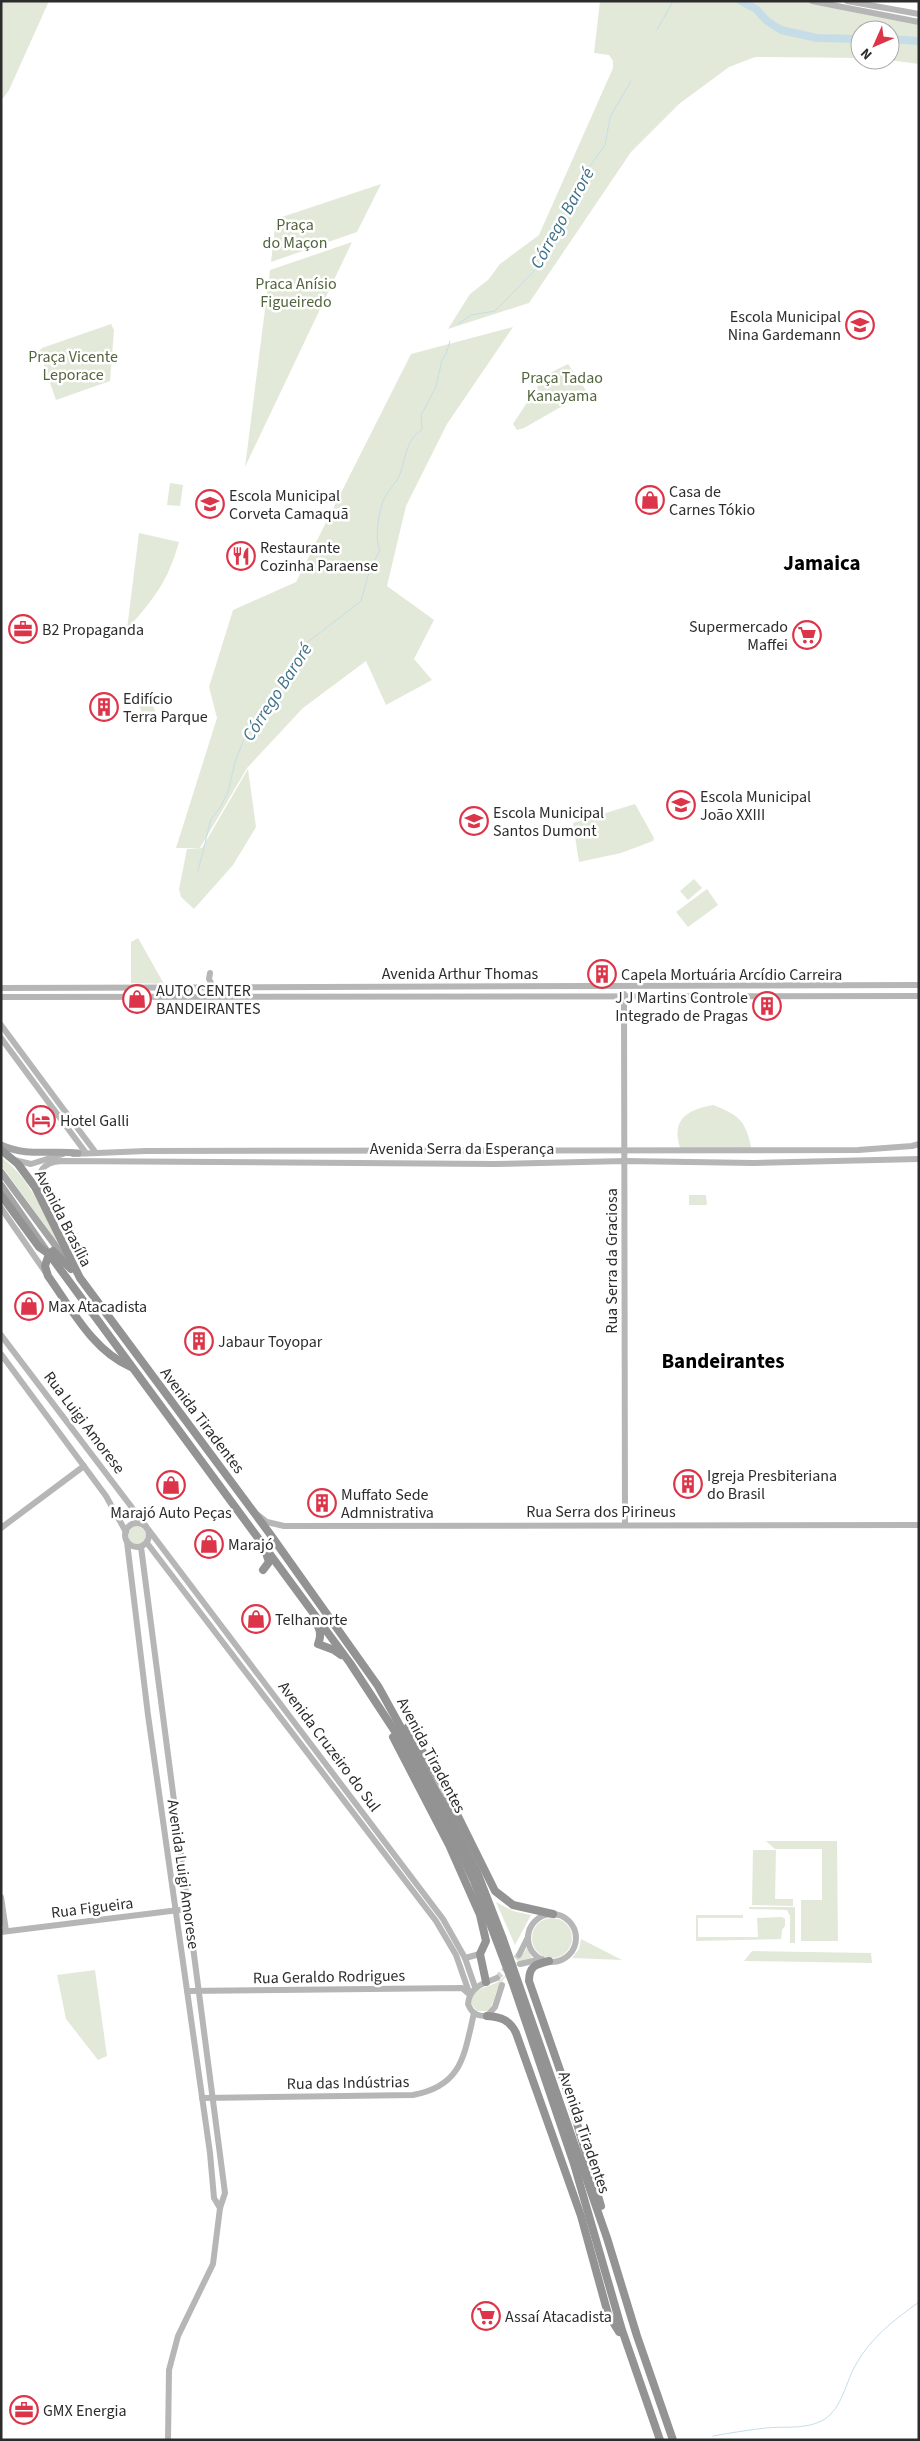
<svg xmlns="http://www.w3.org/2000/svg" width="920" height="2441" font-family="'Source Sans 3',sans-serif">
	<style>
		.green { fill: #e2e9d9 }
		.lines { fill: none; stroke-linecap: round; stroke-linejoin: round }
		.stream { stroke: #c6dde8; stroke-width: 1 }
		.river { stroke: #c6dde8; stroke-width: 8 }
		.secondary-tunnel { stroke: #d5d5d5; stroke-width: 6; stroke-dasharray: 6 3; stroke-linecap: butt }
		.secondary { stroke: #b6b6b6; stroke-width: 6 }
		.primary { stroke: #a4a4a4; stroke-width: 7 }
		.highway { stroke: #939393; stroke-width: 8 }
		.labels { text-anchor: middle; stroke-width: 5; stroke-linejoin: round; paint-order: stroke }
		.park-label { font-size: 16px; fill: #51653c; stroke: #fff }
		.poi-label { font-size: 16px; fill: #2c2c2c; stroke: #fff; text-anchor: start }
		.street-label { font-size: 16px; fill: #2c2c2c; stroke: #fff }
		.water-label { font-size: 18px; font-style: italic; fill: #3e7089; stroke: #fff }
		.district-label { font-size: 21px; font-weight: bold; fill: #000; stroke: #fff }
	</style>
	<rect width="100%" height="100%" fill="#fff"/>
	<g class="green">
		<polygon points="1,1 49,1 9,90 1,101"/>
		<polygon points="600,1 806,1 919,23 919,64 889,60 890,30 860,30 860,58 755,57 729,67 679,104 631,152 529,303 448,329 470,294 488,280 500,264 539,235 613,68 613,61 609,55 594,53"/>
		<polygon points="381,184 357,232 271,262 276,219"/>
		<polygon points="352,242 245,467 270,270"/>
		<polygon points="111,324 114,330 110,381 56,400 39,351 42,348"/>
		<polygon points="513,327 447,424 406,506 387,586 434,620 414,659 432,680 386,705 366,661 303,708 247,768 200,848 176,848 217,718 209,687 233,610 296,582 411,354"/>
		<polygon points="568,364 587,392 524,428 517,430 513,424 539,384 548,374"/>
		<polygon points="170,483 183,485 180,506 167,505"/>
		<path d="M139 533 179 542C168 581 154 599 127 629Z"/>
		<polygon points="149,695 157,716 145,721 137,700"/>
		<polygon points="248,769 256,827 233,865 194,909 181,897 179,889 187,849 202,848"/>
		<polygon points="635,804 654,838 653,841 621,853 579,862 573,823"/>
		<polygon points="694,879 702,888 688,900 680,891"/>
		<polygon points="707,889 718,905 688,927 676,912"/>
		<polygon points="138,938 164,984 131,983 131,942"/>
		<path d="M713 1105C738 1115 746 1120 751 1148H680C671 1119 687 1110 713 1105Z"/>
		<path d="M1 1157C31 1179 43 1213 60 1246L1 1165Z"/>
		<polygon points="689,1195 706,1195 707,1205 689,1205"/>
		<circle cx="137" cy="1535" r="9"/>
		<polygon points="766,1841 837,1841 838,1941 801,1941 801,1900 822,1900 822,1849 775,1849"/>
		<polygon points="753,1850 776,1850 775,1899 793,1899 793,1906 752,1905"/>
		<polygon points="496,1902 513,1911 531,1915 515,1945"/>
		<polygon points="749,1907 795,1907 795,1943 790,1943 790,1916 787,1910 749,1909"/>
		<polygon points="696,1915 743,1915 743,1918 698,1918 698,1937 758,1937 757,1918 782,1917 785,1919 785,1926 782,1930 781,1939 696,1941"/>
		<circle cx="552" cy="1938" r="20"/>
		<polygon points="581,1939 622,1960 572,1958 579,1949"/>
		<path d="M527 1948 532 1958C518 1963 504 1975 497 1990 494 1997 494 2005 487 2011H477L471 2004C472 1986 488 1989 499 1981 509 1973 520 1959 527 1948Z"/>
		<polygon points="752,1951 871,1953 872,1963 744,1961"/>
		<polygon points="95,1970 107,2056 98,2060 66,2019 57,1975"/>
	</g>
	<g class="lines">
		<g class="stream">
			<polyline points="657,30 673,1"/>
			<polyline points="458,324 471,315 495,311 537,268 554,240 573,190 605,145 610,117 631,81"/>
			<path d="M198 871 211 819 220 808 228 792 235 762 246 734 259 723 284 684 293 661 299 656 304 645 361 601 370 569 380 550C374 541 379 511 383 501 387 491 396 484 400 474 406 458 406 439 422 430L421 415 436 387 442 360 446 354 450 341"/>
			<path d="M713 2436C730 2433 748 2430 766 2428 785 2426 807 2430 825 2419 842 2408 846 2382 855 2366 870 2338 894 2320 919 2302"/>
		</g>
		<g class="river">
			<polyline points="741,1 756,9 767,21 781,30 817,38 860,39"/>
			<polyline points="890,39 919,41"/>
		</g>
		<polyline class="secondary-tunnel" points="497,1978 519,1955"/>
		<g class="secondary">
			<polyline points="812,1 919,22"/>
			<polyline points="847,1 919,14"/>
			<polyline points="210,973 209,979 213,987"/>
			<polyline points="1,988 919,985"/>
			<polyline points="624,994 625,1525"/>
			<polyline points="1,997 919,996"/>
			<polyline points="1,1025 96,1153"/>
			<polyline points="1,1038 86,1153"/>
			<polyline points="73,1154 146,1151 858,1150 912,1146 919,1144"/>
			<polyline points="14,1160 31,1164 63,1154"/>
			<path d="M41 1194C36 1175 40 1162 62 1161L494 1164 625 1161 754 1163 919 1159"/>
			<polyline points="1,1208 46,1273"/>
			<polyline points="1,1335 146,1526"/>
			<polyline points="1,1354 106,1496 126,1532"/>
			<polyline points="258,1515 267,1522 284,1526 919,1525"/>
			<circle cx="137" cy="1535" r="12"/>
			<polyline points="1,1528 84,1466"/>
			<polyline points="148,1529 443,1919 465,1958 475,1987"/>
			<polyline points="127,1542 148,1715 210,2153 214,2198 220,2208"/>
			<polyline points="147,1543 436,1921 456,1955 470,1995"/>
			<polyline points="141,1547 225,2193 220,2208 213,2264 178,2336 169,2370 168,2440"/>
			<polyline points="1,1897 6,1931"/>
			<circle cx="552" cy="1938" r="24"/>
			<polyline points="1,1932 187,1909"/>
			<polyline points="519,1955 528,1937"/>
			<polyline points="465,1958 480,1954"/>
			<polyline points="520,1964 542,1959"/>
			<path d="M497 1978C484 1983 469 1987 468 2004 472 2014 477 2016 487 2016L495 2007 502 1985"/>
			<polyline points="187,1991 462,1988 469,1994"/>
			<path d="M202 2098 413 2095C462 2086 464 2056 474 2013"/>
		</g>
		<g class="primary">
			<path d="M1 1145C26 1157 52 1150 78 1153"/>
			<polyline points="1,1172 69,1264"/>
			<polyline points="1,1185 49,1254"/>
		</g>
		<g class="highway">
			<polyline points="1,1150 18,1164 35,1187 80,1278 270,1534 378,1686 446,1809 477,1872 503,1939 607,2238 637,2336 673,2440"/>
			<polyline points="1,1195 39,1247 49,1254 350,1663 396,1733 442,1815 474,1881 513,1984 574,2164 622,2330 660,2440"/>
			<path d="M71 1269 53 1251 49 1254 45 1266 48 1276C71 1308 93 1351 131 1367"/>
			<polyline points="263,1570 269,1562 265,1550"/>
			<path d="M315 1621C320 1629 322 1635 318 1644L334 1650 341 1655"/>
			<polyline points="408,1727 443,1786 495,1891 513,1905 553,1914"/>
			<polyline points="393,1737 449,1845 480,1915 486,1941 480,1954 486,1982"/>
			<path d="M549 1961C536 1964 529 1966 529 1981L569 2096 601 2206"/>
			<path d="M487 2016C501 2017 510 2020 516 2033L581 2216 608 2314 619 2332"/>
		</g>
	</g>
	<defs>
		<symbol id="school-ring" viewBox="-11 -11 22 22"><circle r="9.5" fill="#fff" stroke="#dc3448" stroke-width="1.5"/><path d="M0-5L7-2L0 1L-7-2ZM-4 1L0 2.5L4 1V4Q0 6-4 4Z" fill="#dc3448"/></symbol>
		<symbol id="shop-ring" viewBox="-11 -11 22 22"><circle r="9.5" fill="#fff" stroke="#dc3448" stroke-width="1.5"/><path d="M-5-2.5h2.3a2.7 3.5 0 0 1 5.4 0H5L5.5 6h-11ZM-1.5-2.5h3a1.5 2.3 0 0 0-3 0Z" fill="#dc3448"/></symbol>
		<symbol id="restaurant-ring" viewBox="-11 -11 22 22"><circle r="9.5" fill="#fff" stroke="#dc3448" stroke-width="1.5"/><path d="M-5-6h1v4h1v-4h1v4h1v-4h1v5L-1.5 .5V6h-2V.5L-5-1ZM5-6V6H3V1.5H1.5Q1.5-4 5-6Z" fill="#dc3448"/></symbol>
		<symbol id="office-ring" viewBox="-11 -11 22 22"><circle r="9.5" fill="#fff" stroke="#dc3448" stroke-width="1.5"/><path d="M-6-3h4V-5.5h4V-3h4V5H-6ZM-1-4.5V-3h2v-1.5ZM-6 0V1H6V0Z" fill="#dc3448"/></symbol>
		<symbol id="supermarket-ring" viewBox="-11 -11 22 22"><circle r="9.5" fill="#fff" stroke="#dc3448" stroke-width="1.5"/><path d="M-6-5.5h2.5l.6 2H6L4.5 2H-2.5L-4.4-4H-6ZM-1.5 3.2a1.3 1.3 0 1 0 .1 0ZM3 3.2a1.3 1.3 0 1 0 .1 0Z" fill="#dc3448"/></symbol>
		<symbol id="building-ring" viewBox="-11 -11 22 22"><circle r="9.5" fill="#fff" stroke="#dc3448" stroke-width="1.5"/><path d="M-4-6H4V6H1V3H-1V6H-4ZM-2.5-4.3h1.7v1.8h-1.7ZM.8-4.3h1.7v1.8H.8ZM-2.5-1h1.7V.8h-1.7ZM.8-1h1.7V.8H.8Z" fill="#dc3448"/></symbol>
		<symbol id="hotel-ring" viewBox="-11 -11 22 22"><circle r="9.5" fill="#fff" stroke="#dc3448" stroke-width="1.5"/><path d="M-6-4.5h1.5V1H6V5H4.5V3h-9V5H-6ZM-4 0a1.8 1.8 0 1 1 3.6 0ZM.5 0V-2.5h3Q6-2.5 6 0Z" fill="#dc3448"/></symbol>
	</defs>
	<g fill-rule="evenodd">
		<use href="#school-ring" x="844" y="309" width="32" height="32"/>
		<use href="#shop-ring" x="634" y="484" width="32" height="32"/>
		<use href="#school-ring" x="194" y="488" width="32" height="32"/>
		<use href="#restaurant-ring" x="225" y="540" width="32" height="32"/>
		<use href="#office-ring" x="7" y="613" width="32" height="32"/>
		<use href="#supermarket-ring" x="791" y="619" width="32" height="32"/>
		<use href="#building-ring" x="88" y="691" width="32" height="32"/>
		<use href="#school-ring" x="665" y="789" width="32" height="32"/>
		<use href="#school-ring" x="458" y="805" width="32" height="32"/>
		<use href="#building-ring" x="586" y="958" width="32" height="32"/>
		<use href="#shop-ring" x="121" y="983" width="32" height="32"/>
		<use href="#building-ring" x="751" y="990" width="32" height="32"/>
		<use href="#hotel-ring" x="25" y="1104" width="32" height="32"/>
		<use href="#shop-ring" x="13" y="1290" width="32" height="32"/>
		<use href="#building-ring" x="183" y="1325" width="32" height="32"/>
		<use href="#building-ring" x="672" y="1468" width="32" height="32"/>
		<use href="#shop-ring" x="155" y="1469" width="32" height="32"/>
		<use href="#building-ring" x="306" y="1487" width="32" height="32"/>
		<use href="#shop-ring" x="193" y="1528" width="32" height="32"/>
		<use href="#shop-ring" x="240" y="1603" width="32" height="32"/>
		<use href="#supermarket-ring" x="470" y="2300" width="32" height="32"/>
		<use href="#office-ring" x="8" y="2394" width="32" height="32"/>
	</g>
	<g class="labels">
		<g class="park-label">
			<text x="295" y="230">Praça<tspan x="295" dy="18">do Maçon</tspan></text>
			<text x="296" y="289">Praca Anísio<tspan x="296" dy="18">Figueiredo</tspan></text>
			<text x="73" y="362">Praça Vicente<tspan x="73" dy="18">Leporace</tspan></text>
			<text x="562" y="383">Praça Tadao<tspan x="562" dy="18">Kanayama</tspan></text>
		</g>
		<g class="poi-label">
			<text x="841" y="322" text-anchor="end">Escola Municipal<tspan x="841" dy="18">Nina Gardemann</tspan></text>
			<text x="669" y="497">Casa de<tspan x="669" dy="18">Carnes Tókio</tspan></text>
			<text x="229" y="501">Escola Municipal<tspan x="229" dy="18">Corveta Camaquã</tspan></text>
			<text x="260" y="553">Restaurante<tspan x="260" dy="18">Cozinha Paraense</tspan></text>
			<text x="788" y="632" text-anchor="end">Supermercado<tspan x="788" dy="18">Maffei</tspan></text>
			<text x="42" y="635">B2 Propaganda</text>
			<text x="123" y="704">Edifício<tspan x="123" dy="18">Terra Parque</tspan></text>
			<text x="700" y="802">Escola Municipal<tspan x="700" dy="18">João XXIII</tspan></text>
			<text x="493" y="818">Escola Municipal<tspan x="493" dy="18">Santos Dumont</tspan></text>
			<text x="621" y="980">Capela Mortuária Arcídio Carreira</text>
			<text x="156" y="996">AUTO CENTER<tspan x="156" dy="18">BANDEIRANTES</tspan></text>
			<text x="748" y="1003" text-anchor="end">J J Martins Controle<tspan x="748" dy="18">Integrado de Pragas</tspan></text>
			<text x="60" y="1126">Hotel Galli</text>
			<text x="48" y="1312">Max Atacadista</text>
			<text x="218" y="1347">Jabaur Toyopar</text>
			<text x="707" y="1481">Igreja Presbiteriana<tspan x="707" dy="18">do Brasil</tspan></text>
			<text x="341" y="1500">Muffato Sede<tspan x="341" dy="18">Admnistrativa</tspan></text>
			<text x="171" y="1518" text-anchor="middle">Marajó Auto Peças</text>
			<text x="228" y="1550">Marajó</text>
			<text x="275" y="1625">Telhanorte</text>
			<text x="505" y="2322">Assaí Atacadista</text>
			<text x="43" y="2416">GMX Energia</text>
		</g>
		<g class="street-label">
			<text x="460" y="979">Avenida Arthur Thomas</text>
			<text x="462" y="1154">Avenida Serra da Esperança</text>
			<text transform="translate(64 1218) rotate(63)" y="6">Avenida Brasília</text>
			<text transform="translate(611 1261) rotate(-90)" y="6">Rua Serra da Graciosa</text>
			<text transform="translate(203 1420) rotate(53)" y="6">Avenida Tiradentes</text>
			<text transform="translate(85 1422) rotate(53)" y="6">Rua Luigi Amorese</text>
			<text x="601" y="1517">Rua Serra dos Pirineus</text>
			<text transform="translate(330 1746) rotate(53)" y="6">Avenida Cruzeiro do Sul</text>
			<text transform="translate(432 1755) rotate(62)" y="6">Avenida Tiradentes</text>
			<text transform="translate(184 1874) rotate(82)" y="6">Avenida Luigi Amorese</text>
			<text transform="translate(92 1907) rotate(-7)" y="6">Rua Figueira</text>
			<text transform="translate(329 1976) rotate(-1)" y="6">Rua Geraldo Rodrigues</text>
			<text transform="translate(348 2082) rotate(-1)" y="6">Rua das Indústrias</text>
			<text transform="translate(585 2132) rotate(71)" y="6">Avenida Tiradentes</text>
		</g>
		<g class="water-label">
			<text transform="translate(562 218) rotate(-61)" y="6">Córrego Baroré</text>
			<text transform="translate(277 692) rotate(-57)" y="6">Córrego Baroré</text>
		</g>
		<g class="district-label">
			<text x="822" y="570">Jamaica</text>
			<text x="723" y="1368">Bandeirantes</text>
		</g>
	</g>
	<rect width="920" height="2441" fill="none" stroke="#2c2c2c" stroke-width="5"/>
	<g transform="translate(875 45) rotate(225)"><circle r="24" fill="#ffffff" stroke="#ababab"/>
	<path d="M0-4L9 19L0 12L-9 19Z" fill="#dc3448"/>
	<text y="-8" font-size="14" font-weight="bold" text-anchor="middle" fill="#2c2c2c">N</text>
	</g>
</svg>
